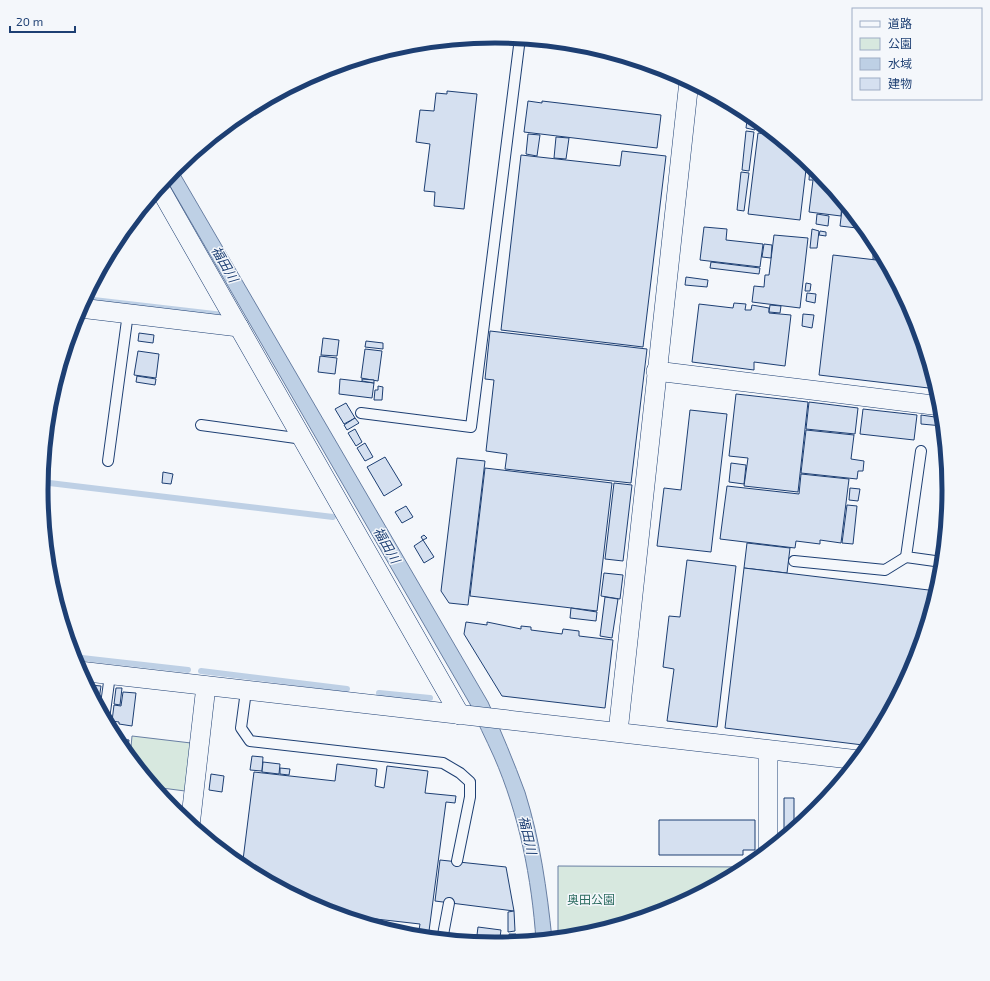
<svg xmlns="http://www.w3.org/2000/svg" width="990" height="981" font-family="'Exo 2','Noto Sans JP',sans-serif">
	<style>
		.green { fill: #d7e8df; stroke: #687fa3 }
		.water { fill: #bed0e5; stroke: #687fa3 }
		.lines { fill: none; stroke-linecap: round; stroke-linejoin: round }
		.stream { stroke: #bed0e5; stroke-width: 6 }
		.building { fill: #d5e0f0; stroke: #1d3f73 }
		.lane-casing { stroke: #1d3f73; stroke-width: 12 }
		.street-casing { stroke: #1d3f73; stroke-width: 20 }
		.lane { stroke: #f4f7fb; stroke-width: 10 }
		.street { stroke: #f4f7fb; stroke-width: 19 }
		.labels { text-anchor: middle; stroke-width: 3; stroke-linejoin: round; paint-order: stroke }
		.park-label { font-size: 12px; fill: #2c6c60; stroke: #f4f7fb }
		.water-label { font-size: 13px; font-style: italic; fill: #1d3f73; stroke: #f4f7fb }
		.rim { fill: none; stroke: #1d3f73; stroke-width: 5 }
	</style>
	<rect width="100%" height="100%" fill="#f4f7fb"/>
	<g class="green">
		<polygon points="132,736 191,743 185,791 154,787 130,758"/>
		<polygon points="558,866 749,867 669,910 583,936 558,939"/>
	</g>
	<path class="water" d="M176 167 488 702C501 731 514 762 525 792 540 840 547 890 552 939L536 941C532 879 519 814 494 757 486 739 477 722 470 704L166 179Z"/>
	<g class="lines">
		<g class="stream">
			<polyline points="85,299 223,315"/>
			<polyline points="41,482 333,517"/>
			<polyline points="73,657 188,670"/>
			<polyline points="201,671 347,689"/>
			<polyline points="379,693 430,698"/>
		</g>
	</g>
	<g class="building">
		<polygon points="447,91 477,94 464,209 434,206 435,192 424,191 430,144 416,142 420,110 434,111 436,93 447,94"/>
		<polygon points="528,101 542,103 542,101 661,115 657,148 524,132"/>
		<polygon points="748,113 756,120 755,130 746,128"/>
		<polygon points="746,131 754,132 749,171 742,170"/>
		<polygon points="758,133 775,135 807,161 800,220 748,214"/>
		<polygon points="528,134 540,135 537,156 526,154"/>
		<polygon points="556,137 569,138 566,159 554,158"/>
		<polygon points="622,151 666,156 643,347 501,330 521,155 620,166"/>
		<polygon points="810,164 842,201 841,216 809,212 813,180 809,180"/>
		<polygon points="741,172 749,173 744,211 737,210"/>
		<polygon points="843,202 865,229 840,226"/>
		<polygon points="817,214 829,216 828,226 816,224"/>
		<polygon points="704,227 727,229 726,240 763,244 760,267 700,260"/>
		<polygon points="812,229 819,231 817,248 810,248"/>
		<polygon points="820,231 826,232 826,236 819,235"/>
		<polygon points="774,235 808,238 800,308 752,302 754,286 764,287 765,275 769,275"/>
		<polygon points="764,244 772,245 771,258 762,257"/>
		<polygon points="873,254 882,255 885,260 873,259"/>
		<polygon points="833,255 885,261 915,317 937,389 819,375"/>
		<polygon points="711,262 760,268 759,274 710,268"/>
		<polygon points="686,277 708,280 707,287 685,285"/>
		<polygon points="806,283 811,284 810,291 805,291"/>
		<polygon points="807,293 816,294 815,303 806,301"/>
		<polygon points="734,303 746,304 745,310 751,310 752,305 769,308 769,313 791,315 785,366 754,362 754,370 692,362 699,304 733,308"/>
		<polygon points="770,305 781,306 780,313 769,312"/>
		<polygon points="803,314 814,315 812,328 802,326"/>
		<polygon points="490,331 647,349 631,483 505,469 507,454 486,451 494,380 485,379"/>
		<polygon points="139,333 154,335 153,343 138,341"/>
		<polygon points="323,338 339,340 337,356 321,355"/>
		<polygon points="366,341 383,343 383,349 365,347"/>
		<polygon points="365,349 382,351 378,381 361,378"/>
		<polygon points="138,351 159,354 156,378 134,375"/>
		<polygon points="320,356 337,358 335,374 318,372"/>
		<polygon points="137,376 156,379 155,385 136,382"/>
		<polygon points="340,379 374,383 372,398 339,394"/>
		<polygon points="362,379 374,380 374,383 362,381"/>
		<polygon points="378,386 383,387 382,400 374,400 375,390 378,390"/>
		<polygon points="736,394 808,402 798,492 744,486 748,458 729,456"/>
		<polygon points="809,402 858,408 855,434 806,429"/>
		<polygon points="346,403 355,418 344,424 335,409"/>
		<polygon points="863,409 917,415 914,440 860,434"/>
		<polygon points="690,410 727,414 711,552 657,546 664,488 681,490"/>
		<polygon points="921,415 942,418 943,426 921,424"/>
		<polygon points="355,418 359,423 347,430 344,425"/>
		<polygon points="355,429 362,442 356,446 348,433"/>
		<polygon points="806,430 854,435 851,459 864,461 863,471 858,471 857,479 801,473"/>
		<polygon points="365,443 373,457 365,461 357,448"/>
		<polygon points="385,457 402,485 384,496 367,467"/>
		<polygon points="457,458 485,461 468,605 449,603 441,591"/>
		<polygon points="731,463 746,465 744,484 729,482"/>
		<polygon points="485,468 612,483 597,611 470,596"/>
		<polygon points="163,472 173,474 171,484 162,483"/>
		<polygon points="801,474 849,479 841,543 820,540 820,544 796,541 795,548 720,539 727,486 799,494"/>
		<polygon points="614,483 632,485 623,561 605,559"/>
		<polygon points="850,488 860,489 858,501 849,500"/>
		<polygon points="847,505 857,506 853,544 842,543"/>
		<polygon points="406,506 413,517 402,523 395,512"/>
		<polygon points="424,535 427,538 423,540 421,537"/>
		<polygon points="423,540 434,557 424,563 414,546"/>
		<polygon points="747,543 790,548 787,573 744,568"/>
		<polygon points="687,560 736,566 717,727 667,721 674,669 663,667 669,616 680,617"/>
		<polygon points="744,568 937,591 915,665 871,746 725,728"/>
		<polygon points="604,573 623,575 620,599 601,596"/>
		<polygon points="605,597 618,599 612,638 600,636"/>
		<polygon points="571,608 597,612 596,621 570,618"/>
		<polygon points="466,622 487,625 487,622 521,629 521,626 531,627 531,630 562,634 563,629 579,631 579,636 613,640 605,708 502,696 464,634"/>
		<polygon points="90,685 101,686 98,707 87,687 90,687"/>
		<polygon points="116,688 122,688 120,705 114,704"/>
		<polygon points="123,692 136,693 132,726 119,724 119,722 112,721 114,705 121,706"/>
		<polygon points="114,738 129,740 127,755 117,743"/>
		<polygon points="252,756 263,757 262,771 250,770"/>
		<polygon points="263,762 280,764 279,774 262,772"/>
		<polygon points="337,764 377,769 375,786 384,788 387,766 428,771 425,793 456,796 455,803 446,802 429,931 419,930 420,924 332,914 321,910 242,868 254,772 335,781"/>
		<polygon points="280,768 290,769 289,775 280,774"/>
		<polygon points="211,774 224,776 222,792 209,790"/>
		<polygon points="784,798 794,798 794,830 784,839"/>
		<polygon points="810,807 821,807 810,817"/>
		<polygon points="659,820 755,820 755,850 743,850 743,855 659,855"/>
		<polygon points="440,860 506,867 514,911 435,901"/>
		<polygon points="514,911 515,931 508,932 508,912"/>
		<polygon points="337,915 367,919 367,924"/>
		<polygon points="478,927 501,930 499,945 476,943"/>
		<polygon points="509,934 516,934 516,943 509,944"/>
	</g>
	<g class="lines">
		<defs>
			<g id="lane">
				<polyline points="361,413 471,427 520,38"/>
				<polyline points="201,425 303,439"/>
				<polyline points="921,451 906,557 942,562"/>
				<polyline points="108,461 128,313"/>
				<polyline points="794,561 885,570 906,557"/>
				<polyline points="246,691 241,728 250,741 443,763 460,773 470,782 470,797 457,861"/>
				<polyline points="104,719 110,675"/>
				<polyline points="442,940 449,903"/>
			</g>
			<g id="street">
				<polyline points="159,187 460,715"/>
				<polyline points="80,308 239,327"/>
				<polyline points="656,371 941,406"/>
				<polyline points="79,671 859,760"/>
				<polyline points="618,732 689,81"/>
				<polyline points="768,750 768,852"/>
				<polyline points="190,826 206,686"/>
			</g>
		</defs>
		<use href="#lane" class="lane-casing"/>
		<use href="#street" class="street-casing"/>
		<use href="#lane" class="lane"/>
		<use href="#street" class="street"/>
	</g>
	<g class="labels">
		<g class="park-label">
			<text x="591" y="904">奥田公園</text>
		</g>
		<g class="water-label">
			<text transform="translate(225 264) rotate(60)" y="5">福田川</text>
			<text transform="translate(387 545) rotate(60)" y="5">福田川</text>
			<text transform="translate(528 835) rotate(77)" y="5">福田川</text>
		</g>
	</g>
	<path d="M0 0H990V981H0ZM48 490a447 447 0 1 1 894 0a447 447 0 1 1-894 0Z" fill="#f4f7fb" fill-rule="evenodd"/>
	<path class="rim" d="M48 490a447 447 0 1 1 894 0a447 447 0 1 1-894 0Z"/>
	<rect x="852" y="8" width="130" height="92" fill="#f4f7fb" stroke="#9eadc5"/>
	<rect x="860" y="21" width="20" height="6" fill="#f4f7fb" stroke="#9eadc5"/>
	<text x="888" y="28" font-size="12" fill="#1d3f73">道路</text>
	<rect x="860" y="38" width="20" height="12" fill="#d7e8df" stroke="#9eadc5"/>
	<text x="888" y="48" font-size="12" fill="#1d3f73">公園</text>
	<rect x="860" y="58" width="20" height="12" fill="#bed0e5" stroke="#9eadc5"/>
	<text x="888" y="68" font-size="12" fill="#1d3f73">水域</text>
	<rect x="860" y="78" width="20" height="12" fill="#d5e0f0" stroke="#9eadc5"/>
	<text x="888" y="88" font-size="12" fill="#1d3f73">建物</text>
	<path d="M10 26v6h65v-6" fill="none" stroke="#1d3f73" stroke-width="2"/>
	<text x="16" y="26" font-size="12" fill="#1d3f73" stroke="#f4f7fb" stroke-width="3" paint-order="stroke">20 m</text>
</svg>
